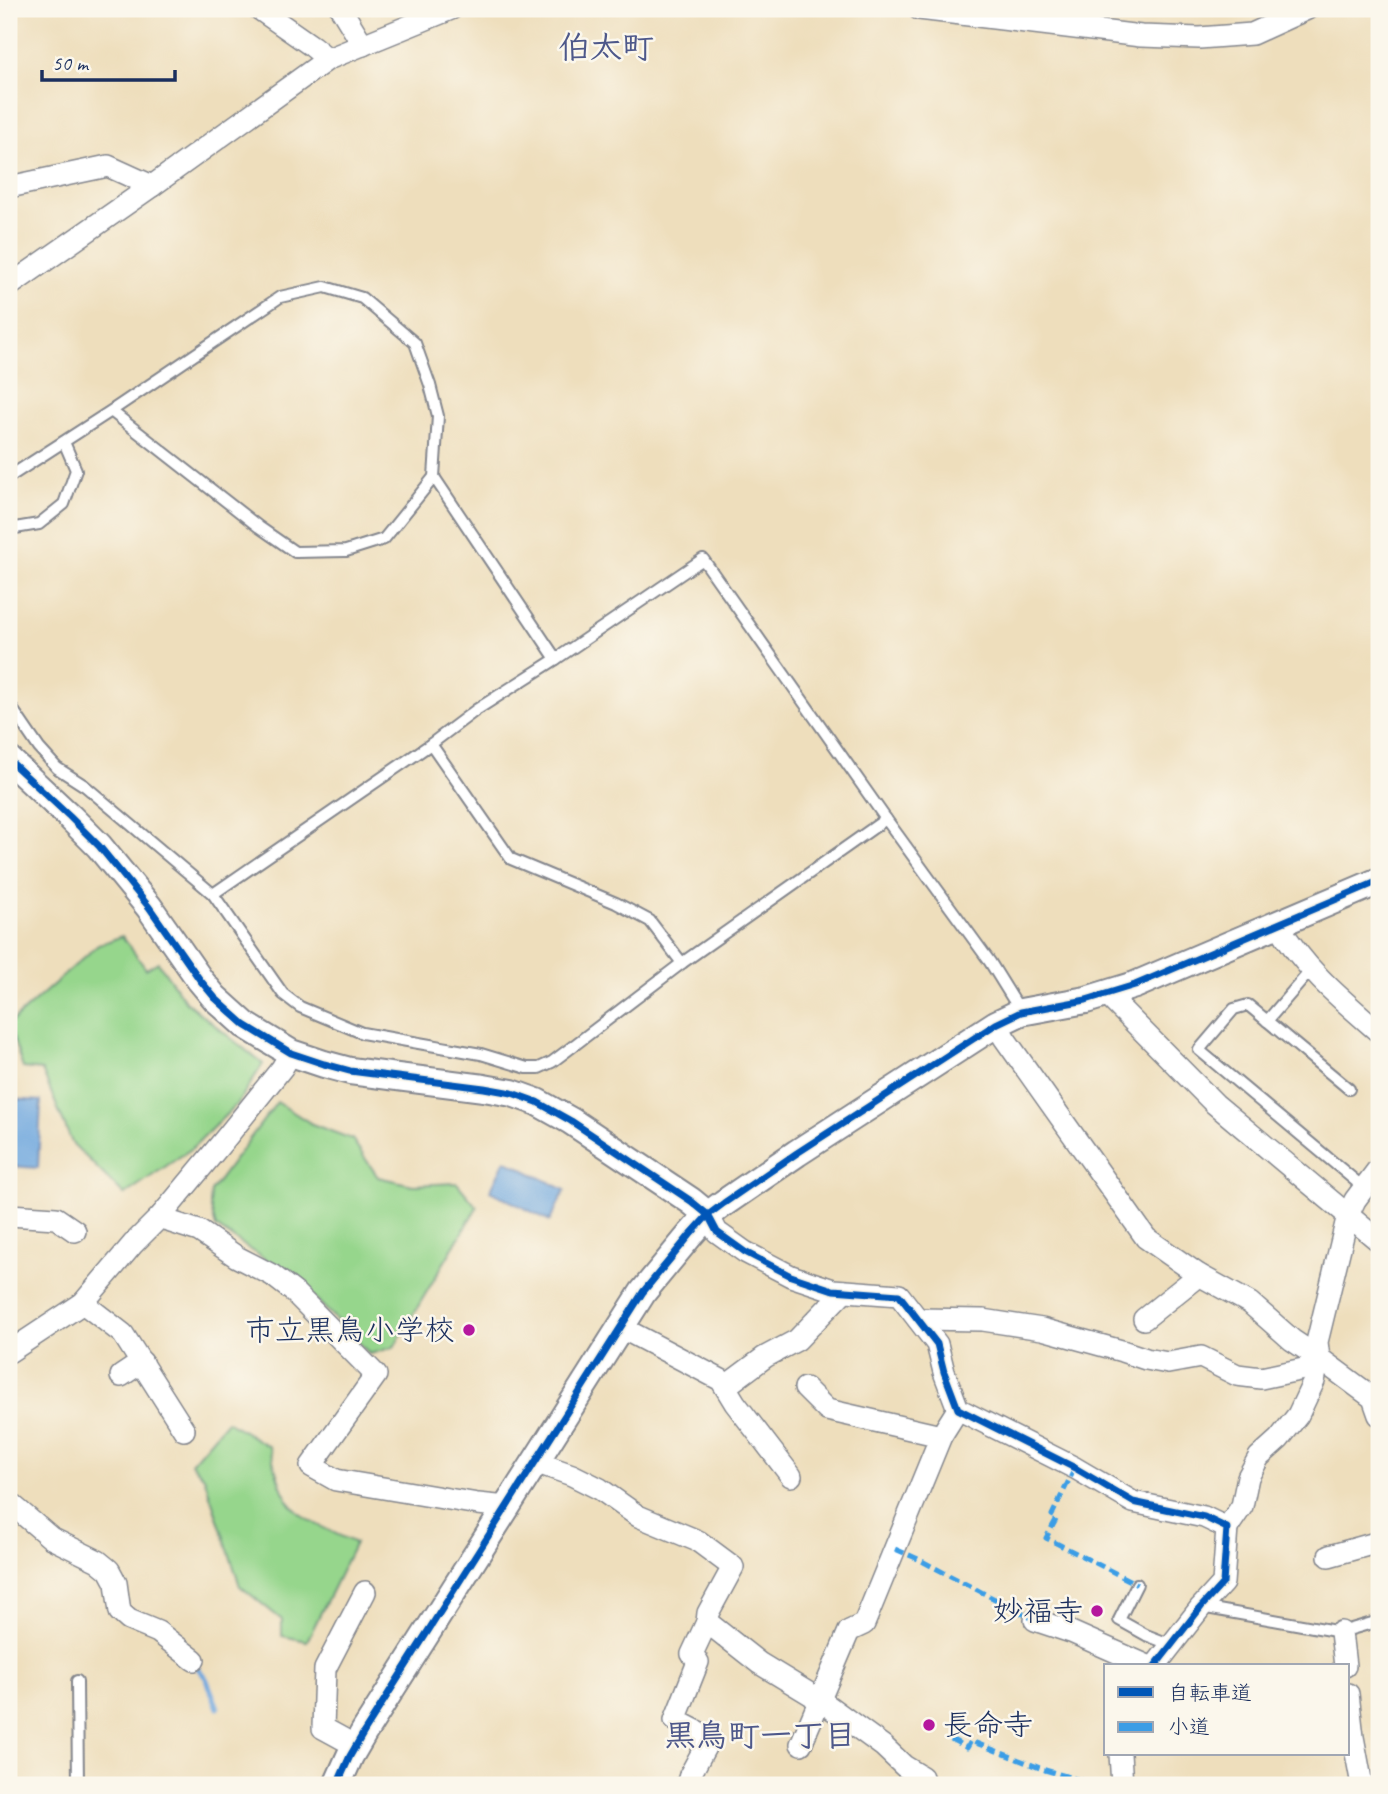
<svg xmlns="http://www.w3.org/2000/svg" width="1388" height="1794" font-family="Caveat,'Klee One',sans-serif">
	<style>
		.green { fill: #96d68c; stroke: #588275; stroke-width: 2 }
		.water { fill: #70a7de; stroke: #466b9e; stroke-width: 2 }
		.lines { fill: none; stroke-linecap: round; stroke-linejoin: round }
		.stream { stroke: #70a7de; stroke-width: 5 }
		.service-casing { stroke: #84868d; stroke-width: 14 }
		.minor-casing { stroke: #84868d; stroke-width: 24 }
		.tertiary-casing { stroke: #84868d; stroke-width: 30 }
		.service { stroke: #fff; stroke-width: 10 }
		.minor { stroke: #fff; stroke-width: 21 }
		.tertiary { stroke: #fff; stroke-width: 26 }
		.quiet { stroke: #3b9de6; stroke-width: 5; stroke-dasharray: 10 5; stroke-linecap: butt }
		.cycleway-casing { stroke: #fbf7ec; stroke-width: 11 }
		.cycleway { stroke: #0057b8; stroke-width: 7 }
		.poi-dot { fill: #b5179e; stroke: #fbf7ec; stroke-width: 2.5 }
		.labels { text-anchor: middle; stroke-width: 5; stroke-linejoin: round; paint-order: stroke }
		.poi-label { font-size: 30px; fill: #1b2f5e; stroke: #fbf7ec; text-anchor: end }
		.neighbourhood-label { font-size: 32px; font-weight: bold; fill: #4e588a; stroke: #fbf7ec }
	</style>
	<rect width="100%" height="100%" fill="#fbf7ec"/>
	<filter id="ink" filterUnits="userSpaceOnUse"><feTurbulence type="fractalNoise" baseFrequency=".0143" numOctaves="2"/><feDisplacementMap in="SourceGraphic" scale="14" xChannelSelector="R" yChannelSelector="G"/><feConvolveMatrix kernelMatrix="1 2 1 2 8 2 1 2 1" color-interpolation-filters="sRGB"/></filter>
	<filter id="wash" filterUnits="userSpaceOnUse"><feTurbulence type="fractalNoise" baseFrequency=".00686" numOctaves="4" result="noise"/><feDisplacementMap in="SourceGraphic" scale="28" xChannelSelector="R" yChannelSelector="G"/><feGaussianBlur stdDeviation="1.57" result="paint"/><feColorMatrix in="noise" values="0 0 0 0 0 0 0 0 0 0 0 0 0 0 0 0 0 1.4 0 .05"/><feComposite in="paint" operator="in"/></filter>
	<g filter="url(#wash)">
		<rect width="100%" height="100%" fill="#eedebc"/>
		<g class="green">
			<polygon points="122,936 146,969 158,962 186,1002 263,1064 238,1103 191,1149 124,1195 72,1143 42,1070 23,1068 9,1026 9,1024 98,945"/>
			<polygon points="277,1102 312,1124 352,1139 378,1177 413,1185 457,1183 477,1207 394,1347 370,1354 304,1287 265,1259 216,1227 210,1205 211,1191"/>
			<path d="M227 1421 269 1447C275 1465 279 1488 290 1503 302 1521 336 1533 355 1543L307 1641 282 1636V1620L240 1586 204 1477 191 1463Z"/>
		</g>
		<g class="water">
			<polygon points="9,1099 41,1101 38,1168 9,1166"/>
			<polygon points="505,1160 565,1190 550,1221 490,1191"/>
		</g>
		<g class="lines">
			<polyline class="stream" points="195,1665 206,1678 218,1708"/>
		</g>
	</g>
	<g filter="url(#ink)">
		<g class="lines">
			<defs>
				<g id="service">
					<polyline points="9,477 111,411 280,297 325,287 362,298 415,343 430,385 438,416 434,477 384,539 346,551 295,552 259,527 111,411"/>
					<polyline points="434,477 556,659 703,559 886,819 990,962 1021,1012"/>
					<polyline points="9,529 39,524 64,504 76,470 64,442"/>
					<polyline points="9,704 39,748 57,768 85,786 213,894 283,994 300,1007 362,1033 481,1054 527,1068 539,1068 552,1062 568,1050 682,963 886,819"/>
					<polyline points="431,744 511,859 616,903 650,921 682,963"/>
					<polyline points="213,894 431,744 476,710 556,659"/>
					<polyline points="1267,1021 1311,970"/>
					<polyline points="1349,1089 1248,1005 1234,1009 1199,1050 1364,1188"/>
					<polyline points="1137,1584 1119,1620 1146,1635 1172,1645"/>
					<polyline points="1201,1607 1341,1632 1379,1621"/>
					<polyline points="77,1681 78,1785"/>
				</g>
				<g id="minor">
					<polyline points="259,9 312,46 328,59"/>
					<polyline points="341,9 363,45"/>
					<polyline points="919,9 1141,36 1199,38 1252,34 1307,9"/>
					<polyline points="9,187 108,166 152,186"/>
					<polyline points="9,286 152,186 328,59 451,9"/>
					<path d="M1279 925C1303 968 1342 1000 1379 1032"/>
					<polyline points="1106,994 1215,1104 1379,1241"/>
					<polyline points="996,1024 1005,1039 1146,1238 1199,1275 1250,1303 1292,1340 1319,1358 1373,1398 1379,1415"/>
					<polyline points="9,1215 56,1218 75,1231"/>
					<polyline points="708,1215 717,1232 745,1252 791,1276 833,1290 899,1295 937,1344 944,1372 958,1409 1075,1468 1133,1502 1204,1517 1227,1528 1223,1583 1201,1607 1155,1666"/>
					<polyline points="161,1216 171,1222 199,1231 237,1257 272,1275 294,1292 376,1375 311,1466 336,1480 478,1504 507,1507"/>
					<polyline points="83,1303 123,1334 184,1430"/>
					<polyline points="918,1319 983,1320 1042,1329 1122,1351 1146,1359 1168,1363 1201,1357 1237,1375 1261,1378 1313,1367 1319,1358"/>
					<polyline points="1144,1319 1199,1275"/>
					<polyline points="620,1327 721,1380 735,1403 791,1476"/>
					<polyline points="9,1352 83,1303 133,1244 161,1216 225,1139 282,1068 291,1053"/>
					<polyline points="121,1376 142,1362"/>
					<polyline points="726,1386 765,1357 797,1340 844,1291"/>
					<polyline points="805,1388 827,1410 941,1436"/>
					<polyline points="535,1462 572,1475 600,1489 638,1516 698,1541 733,1567 708,1613 707,1622 759,1663 820,1700 883,1746 904,1766 922,1777"/>
					<polyline points="9,1502 51,1538 98,1561 109,1570 116,1583 120,1612 129,1620 158,1632 194,1660"/>
					<polyline points="1227,1528 1242,1506 1248,1477 1259,1457 1279,1439 1298,1415 1314,1381 1319,1358 1317,1342 1348,1215 1355,1200 1379,1168"/>
					<polyline points="1329,1556 1379,1542"/>
					<polyline points="1035,1620 1071,1632 1148,1666"/>
					<polyline points="1341,1632 1345,1666"/>
					<polyline points="1348,1694 1353,1737 1362,1785"/>
					<polyline points="801,1744 849,1631 864,1624 941,1436 958,1409"/>
					<polyline points="356,1746 323,1728 325,1669 365,1592"/>
					<polyline points="1120,1754 1122,1785"/>
					<polyline points="687,1785 690,1775 710,1738 675,1720 698,1662 692,1654 707,1622"/>
				</g>
				<g id="tertiary">
					<polyline points="9,760 70,817 99,846 149,907 200,980 215,998 245,1025 291,1053 324,1064 350,1071 484,1088 512,1093 537,1102 571,1121 691,1201 708,1215"/>
					<polyline points="337,1785 350,1756 364,1732 643,1292 690,1235 708,1215 724,1203 797,1153 996,1024 1021,1012 1086,1000 1135,985 1379,881"/>
				</g>
			</defs>
			<use href="#service" class="service-casing"/>
			<use href="#minor" class="minor-casing"/>
			<use href="#tertiary" class="tertiary-casing"/>
			<use href="#service" class="service"/>
			<use href="#minor" class="minor"/>
			<use href="#tertiary" class="tertiary"/>
			<g class="quiet">
				<polyline points="1075,1468 1052,1515 1057,1518 1046,1538 1137,1584"/>
				<polyline points="895,1549 916,1558 1035,1620"/>
				<polyline points="951,1739 967,1748 971,1741 1045,1770 1098,1785"/>
			</g>
			<defs>
				<g id="cycleway">
					<polyline points="9,760 70,817 99,846 149,907 200,980 215,998 245,1025 291,1053 324,1064 350,1071 484,1088 512,1093 537,1102 571,1121 691,1201 708,1215 717,1232 745,1252 791,1276 833,1290 899,1295 937,1344 944,1372 958,1409 1075,1468 1133,1502 1204,1517 1227,1528 1223,1583 1201,1607 1155,1666"/>
					<polyline points="337,1785 350,1756 364,1732 643,1292 690,1235 708,1215 724,1203 797,1153 996,1024 1021,1012 1086,1000 1135,985 1379,881"/>
				</g>
			</defs>
			<use href="#cycleway" class="cycleway-casing"/>
			<use href="#cycleway" class="cycleway"/>
		</g>
	</g>
	<g class="poi-dot">
		<circle cx="469" cy="1330" r="7"/>
		<circle cx="1097" cy="1611" r="7"/>
		<circle cx="929" cy="1725" r="7"/>
	</g>
	<g class="labels">
		<g class="poi-label">
			<text x="455" y="1340">市立黒鳥小学校</text>
			<text x="1083" y="1621">妙福寺</text>
			<text x="943" y="1735" text-anchor="start">長命寺</text>
		</g>
		<g class="neighbourhood-label">
			<text x="606" y="58">伯太町</text>
			<text x="760" y="1746">黒鳥町一丁目</text>
		</g>
	</g>
	<rect width="1388" height="1794" fill="none" stroke="#fbf7ec" stroke-width="35"/>
	<rect x="1104" y="1664" width="245" height="91" fill="#fbf7ec" stroke="#a1a7b3" stroke-width="2"/>
	<rect x="1118" y="1687" width="35" height="10" fill="#0057b8" stroke="#a1a7b3" stroke-width="2"/>
	<text x="1168" y="1700" font-size="21" fill="#1b2f5e">自転車道</text>
	<rect x="1118" y="1722" width="35" height="10" fill="#3b9de6" stroke="#a1a7b3" stroke-width="2"/>
	<text x="1168" y="1734" font-size="21" fill="#1b2f5e">小道</text>
	<path d="M42 70v10h133v-10" fill="none" stroke="#1b2f5e" stroke-width="3.5"/>
	<text x="52" y="70" font-size="21" fill="#1b2f5e" stroke="#fbf7ec" stroke-width="5" paint-order="stroke">50 m</text>
</svg>
